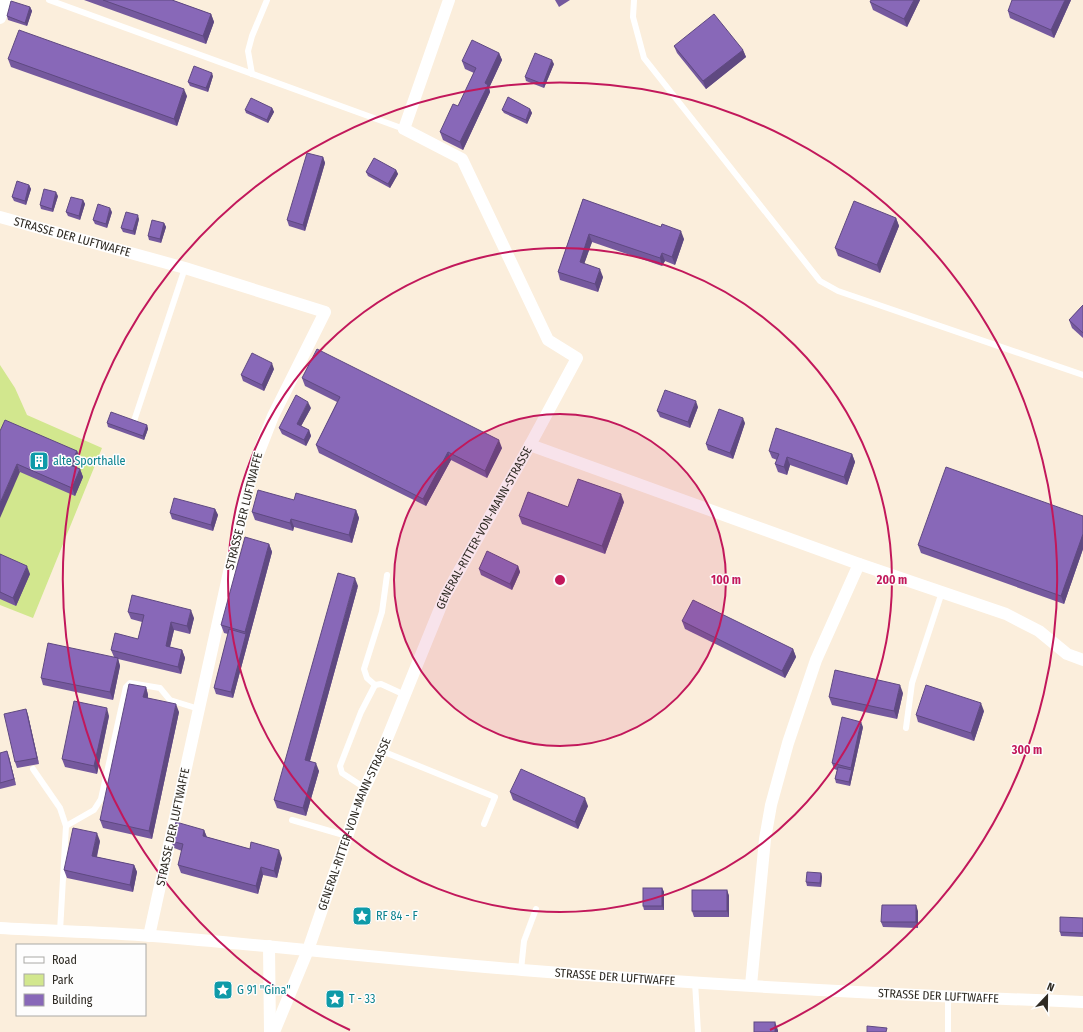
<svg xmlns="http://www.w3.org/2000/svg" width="1083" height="1032" font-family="'Fira Sans Condensed',sans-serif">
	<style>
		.green { fill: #d2e78e }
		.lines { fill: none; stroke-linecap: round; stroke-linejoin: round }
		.service { stroke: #fff; stroke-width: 6 }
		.minor { stroke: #fff; stroke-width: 12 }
		.wall { fill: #75599e }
		.shaded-wall { fill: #5f4981 }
		.building { fill: #8868b8; stroke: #5f4981 }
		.ring { fill: none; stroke: #c2185b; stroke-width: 2 }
		.labels { text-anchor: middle; stroke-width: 3; stroke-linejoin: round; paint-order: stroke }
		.street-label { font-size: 12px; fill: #2e2a23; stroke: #fdfdfd }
		.culture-label { font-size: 12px; fill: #0d838f; stroke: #fdfdfd; text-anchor: start }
		.centre { fill: #c2185b; stroke: #fdfdfd; stroke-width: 2 }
		.ring-label { font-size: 12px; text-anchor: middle; font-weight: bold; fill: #c2185b; stroke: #fdfdfd; stroke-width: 3; stroke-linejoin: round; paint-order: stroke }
	</style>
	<rect width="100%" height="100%" fill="#fbeedc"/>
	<polygon class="green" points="0,365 15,388 27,415 102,448 33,618 0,605"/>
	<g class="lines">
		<g class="service">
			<polyline points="49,0 404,129"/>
			<polyline points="634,0 633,17 644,58 820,281 838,291 1083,375"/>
			<polyline points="252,74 248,51 252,36 267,0"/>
			<polyline points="134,421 185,268"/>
			<polyline points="375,685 367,678 364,669 382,612 387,575"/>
			<polyline points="906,728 912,683 942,592"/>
			<polyline points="382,751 495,797 484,824"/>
			<polyline points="33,769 60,808 66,826 60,931"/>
			<polyline points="365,788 342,773 340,766 361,712 375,685 381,684 405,695"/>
			<polyline points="292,820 347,836"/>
			<polyline points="66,826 94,810 101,799 126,687 130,683 160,688 170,700 199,709"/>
			<polyline points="521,970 524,941 536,909"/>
			<polyline points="695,982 698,1032"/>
			<polyline points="948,997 948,1032"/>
		</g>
		<g class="minor">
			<polyline points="449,0 404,129 462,159 548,340 577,358 530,445"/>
			<polyline points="0,18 6,0"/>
			<path id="s1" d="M0 217 185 268 325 312 273 416 251 472 149 936"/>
			<path id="s2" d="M0 928C51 931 102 932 153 936 276 946 399 960 522 970 709 985 896 995 1083 1002"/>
			<polyline points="269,946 270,1032"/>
			<polyline points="751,985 765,839 771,805 788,743 816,660 859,564"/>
			<path id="s3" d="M274 1032 308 950 361 796 382 751 445 596 530 445 859 564 1006 614 1039 631 1067 654 1083 660"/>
		</g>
	</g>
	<g class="wall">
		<polygon points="84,0 172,0 211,14 214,22 206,44"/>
		<polygon points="555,0 570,0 559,7"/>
		<polygon points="920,0 907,27 873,10 870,2"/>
		<polygon points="1071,0 1054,38 1010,18 1008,11"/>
		<polygon points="30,7 32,11 27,26 8,20 7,16"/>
		<polygon points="674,46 743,50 746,57 706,89 677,53"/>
		<polygon points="499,53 502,60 489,88 490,92 463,150 443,140 440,132 458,106 474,73 465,69 462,61"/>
		<polygon points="8,59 187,96 177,126 11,67"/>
		<polygon points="554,64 544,88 526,81 525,77"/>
		<polygon points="213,76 208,92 190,86 188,82"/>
		<polygon points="272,108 274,112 268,123 246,113 245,110"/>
		<polygon points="530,109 532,113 527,124 504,113 502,110"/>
		<polygon points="323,157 325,163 305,231 289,226 287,220"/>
		<polygon points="396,170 398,174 390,188 368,176 366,172"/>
		<polygon points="29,185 31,189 26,205 14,201 12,197"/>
		<polygon points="58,196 53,212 41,209 40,205"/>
		<polygon points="583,199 684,239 675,265 665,261 662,266 592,242 584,264 603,277 598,292 560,280 558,272"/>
		<polygon points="83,200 85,204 80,220 68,216 66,212"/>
		<polygon points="112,212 107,228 95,224 93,220"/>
		<polygon points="896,218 899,226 880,273 838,256 835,248"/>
		<polygon points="139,219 135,235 123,232 121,228"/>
		<polygon points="164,223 166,227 161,243 149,240 148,236"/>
		<polygon points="1083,305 1083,338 1072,328 1069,320"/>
		<polygon points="274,369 264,391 243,381 241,375"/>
		<polygon points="302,378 502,448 487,478 451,460 426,506 319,453 316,445 337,402 305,386"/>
		<polygon points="698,407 690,428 660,417 657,411"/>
		<polygon points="311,408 301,426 309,430 311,436 306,446 282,434 279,428"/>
		<polygon points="107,423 147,425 148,429 144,440 108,427"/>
		<polygon points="745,423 733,459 708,450 706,444"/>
		<polygon points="0,431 77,451 80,458 76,467 80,469 83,477 75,496 20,472"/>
		<polygon points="769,451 852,454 855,462 847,485 790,465 787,475 778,472 775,464 777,460 772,458"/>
		<polygon points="294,500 356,510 359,518 352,543 294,527 293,531 255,520 252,512"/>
		<polygon points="624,502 605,554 522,524 519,516 568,507"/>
		<polygon points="215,509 218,515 213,531 172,519 170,513"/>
		<polygon points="1083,516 1083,549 1064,604 921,553 918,545"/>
		<polygon points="269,544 272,552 233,698 216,694 214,688 228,634 224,633 221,625"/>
		<polygon points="0,554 30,574 16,606 0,599"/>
		<polygon points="518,566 520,572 512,590 481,575 479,569"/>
		<polygon points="358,586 310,761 319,771 306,816 277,808 274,800"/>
		<polygon points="128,612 194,618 190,634 174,630 170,647 182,650 185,658 181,674 118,659 120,666 113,700 43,685 41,678 114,657 111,650 138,639 142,622 131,619"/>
		<polygon points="682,621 793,649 796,657 785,678 685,629"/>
		<polygon points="146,687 148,695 148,698 179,712 152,839 103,828 100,820"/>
		<polygon points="903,693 897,719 832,705 829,697"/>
		<polygon points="26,709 28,715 39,764 17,768 15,762"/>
		<polygon points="984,711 974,741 918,722 916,715"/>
		<polygon points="109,716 97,774 65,767 62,759"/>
		<polygon points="863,727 850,786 836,783 835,779 837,770 834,769 832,763"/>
		<polygon points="0,753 9,757 16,785 0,789"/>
		<polygon points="510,792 588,806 578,829 513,800"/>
		<polygon points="204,830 207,837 282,858 277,878 263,875 258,894 181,873 178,865 182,851 174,848 171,841"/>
		<polygon points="100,841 97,857 134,865 137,872 133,892 67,878 64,870"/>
		<polygon points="821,873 822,877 821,887 807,886 806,882"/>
		<polygon points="662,888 664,892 664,910 644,910 643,906"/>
		<polygon points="727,890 729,896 729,917 694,917 692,911"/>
		<polygon points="918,911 918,928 883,927 881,922"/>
		<polygon points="1083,918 1083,937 1061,936 1060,932"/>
	</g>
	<g class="shaded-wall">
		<polygon points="914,0 920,0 907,27 904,19"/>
		<polygon points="1065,0 1071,0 1054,38 1051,30"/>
		<polygon points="30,7 32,11 27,26 25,23"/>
		<polygon points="211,14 214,22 206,44 203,36"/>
		<polygon points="743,50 746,57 706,89 703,81"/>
		<polygon points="499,53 502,60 489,88 490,92 463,150 460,142 485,83"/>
		<polygon points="552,60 554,64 544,88 543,84"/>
		<polygon points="212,73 213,76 208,92 206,88"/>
		<polygon points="184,89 187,96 177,126 174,119"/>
		<polygon points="272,108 274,112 268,123 267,120"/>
		<polygon points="530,109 532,113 527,124 526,120"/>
		<polygon points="323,157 325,163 305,231 303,225"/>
		<polygon points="396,170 398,174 390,188 388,184"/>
		<polygon points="29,185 31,189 26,205 25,201"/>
		<polygon points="56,192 58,196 53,212 52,209"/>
		<polygon points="83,200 85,204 80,220 79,216"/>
		<polygon points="110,208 112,212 107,228 106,224"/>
		<polygon points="138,215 139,219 135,235 133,231"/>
		<polygon points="896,218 899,226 880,273 877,265"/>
		<polygon points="164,223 166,227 161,243 160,239"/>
		<polygon points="681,231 684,239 675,265 672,257"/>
		<polygon points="589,234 592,242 582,270 580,262"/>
		<polygon points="662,253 665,261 662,266 660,258"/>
		<polygon points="600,269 603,277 598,292 595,284"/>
		<polygon points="272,363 274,369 264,391 262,385"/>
		<polygon points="696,401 698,407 690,428 688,422"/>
		<polygon points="308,402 311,408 299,430 297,424"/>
		<polygon points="743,418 745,423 733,459 730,453"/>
		<polygon points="147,425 148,429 144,440 143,436"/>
		<polygon points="309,430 311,436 306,446 304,440"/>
		<polygon points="499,440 502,448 487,478 485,471"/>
		<polygon points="77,451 80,458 73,473 70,465"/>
		<polygon points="448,452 451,460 426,506 423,499"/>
		<polygon points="852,454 855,462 847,485 844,477"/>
		<polygon points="787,457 790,465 787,475 784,467"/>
		<polygon points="17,464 20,472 0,518 0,503"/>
		<polygon points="80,469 83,477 75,496 72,488"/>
		<polygon points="621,494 624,502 605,554 602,546"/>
		<polygon points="215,509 218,515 213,531 211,525"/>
		<polygon points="356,510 359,518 352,543 349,535"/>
		<polygon points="291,519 294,527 293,531 290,523"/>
		<polygon points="1083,534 1083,549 1064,604 1061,596"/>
		<polygon points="269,544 272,552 233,698 231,692 246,634 245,632"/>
		<polygon points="27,566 30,574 16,606 13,598"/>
		<polygon points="518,566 520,572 512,590 510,584"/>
		<polygon points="355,578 358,586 308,768 305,760"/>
		<polygon points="191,610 194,618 190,634 187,626"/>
		<polygon points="171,622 174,630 168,654 166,646"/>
		<polygon points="793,649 796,657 785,678 782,671"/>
		<polygon points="182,650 185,658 181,674 178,667"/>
		<polygon points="118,658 120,666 113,700 110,692"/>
		<polygon points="900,685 903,693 897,719 894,711"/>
		<polygon points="146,687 148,695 146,705 143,697"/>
		<polygon points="981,703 984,711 974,741 971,733"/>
		<polygon points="176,704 179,712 152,839 149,831"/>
		<polygon points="107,708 109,716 97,774 94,766"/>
		<polygon points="26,709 28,715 39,764 37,758"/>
		<polygon points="861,722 863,727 850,786 849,782 852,770 851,768"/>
		<polygon points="7,751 9,757 16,785 14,779"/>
		<polygon points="316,763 319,771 306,816 303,808"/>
		<polygon points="585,798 588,806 578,829 575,822"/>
		<polygon points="204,830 207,838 203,836"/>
		<polygon points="97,833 100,841 95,863 92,856"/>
		<polygon points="279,850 282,858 277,878 274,871"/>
		<polygon points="134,865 137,872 133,892 130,885"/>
		<polygon points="261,867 263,875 258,894 256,886"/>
		<polygon points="821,873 822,877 821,887 820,883"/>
		<polygon points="662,888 664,892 664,910 662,906"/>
		<polygon points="727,890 729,896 729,917 727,911"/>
		<polygon points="916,905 918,911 918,928 916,922"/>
		<polygon points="775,1022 778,1030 778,1032 775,1032"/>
	</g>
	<g class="building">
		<polygon points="103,0 172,0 211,14 203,36"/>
		<polygon points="871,0 914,0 904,19 870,2"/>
		<polygon points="1012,0 1065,0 1051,30 1008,11"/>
		<polygon points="11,1 30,7 25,23 7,16"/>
		<polygon points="714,14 743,50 703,81 674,46"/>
		<polygon points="19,30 184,89 174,119 8,59"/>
		<polygon points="472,40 499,53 485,83 488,85 460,142 440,132 453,104 458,106 476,68 462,61"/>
		<polygon points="535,53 552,60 543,84 525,77"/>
		<polygon points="194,66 212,73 206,88 188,82"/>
		<polygon points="508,97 530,109 526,120 502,110"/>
		<polygon points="251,98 272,108 267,120 245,110"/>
		<polygon points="307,153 323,157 303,225 287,220"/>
		<polygon points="374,158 396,170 388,184 366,172"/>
		<polygon points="17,181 29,185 25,201 12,197"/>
		<polygon points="44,189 56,192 52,209 40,205"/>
		<polygon points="71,197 83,200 79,216 66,212"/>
		<polygon points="583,199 661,227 662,224 681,231 672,257 662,253 660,258 589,234 580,262 600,269 595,284 558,272"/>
		<polygon points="854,201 896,218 877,265 835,248"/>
		<polygon points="98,204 110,208 106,224 93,220"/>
		<polygon points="126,212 138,215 133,231 121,228"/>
		<polygon points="152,220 164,223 160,239 148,236"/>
		<polygon points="1083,305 1083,333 1069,320"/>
		<polygon points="317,349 499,440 485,471 448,452 423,499 316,445 340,397 302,378"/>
		<polygon points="252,353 272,363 262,385 241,375"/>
		<polygon points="665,390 696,401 688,422 657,411"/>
		<polygon points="296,395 308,402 297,424 309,430 304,440 279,428"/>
		<polygon points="719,409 743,418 730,453 706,444"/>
		<polygon points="111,412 147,425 143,436 107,423"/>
		<polygon points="5,420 77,451 70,465 80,469 72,488 17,464 0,503 0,431"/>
		<polygon points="776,428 852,454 844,477 787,457 784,467 775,464 779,454 769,451"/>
		<polygon points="946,467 1083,516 1083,534 1061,596 918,545"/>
		<polygon points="578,479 621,494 602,546 519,516 528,492 568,507"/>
		<polygon points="258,490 294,500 296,493 356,510 349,535 291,519 290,523 252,512"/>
		<polygon points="174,498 215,509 211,525 170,513"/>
		<polygon points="245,537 269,544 245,632 221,625"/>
		<polygon points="487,551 518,566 510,584 479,569"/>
		<polygon points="0,554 27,566 13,598 0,592"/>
		<polygon points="338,573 355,578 305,760 316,763 303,808 274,800"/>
		<polygon points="132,595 191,610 187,626 171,622 166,646 182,650 178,667 111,650 115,633 138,639 144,615 128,612"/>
		<polygon points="693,600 793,649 782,671 682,621"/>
		<polygon points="229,629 246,634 231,692 214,688"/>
		<polygon points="48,643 118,658 110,692 41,678"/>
		<polygon points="835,670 900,685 894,711 829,697"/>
		<polygon points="129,684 146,687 143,697 176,704 149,831 100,820"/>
		<polygon points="926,685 981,703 971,733 916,715"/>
		<polygon points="74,701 107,708 94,766 62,759"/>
		<polygon points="26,709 37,758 15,762 4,714"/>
		<polygon points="842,717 861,722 851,768 832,763"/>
		<polygon points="7,751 14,779 0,783 0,753"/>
		<polygon points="838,767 852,770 849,782 835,779"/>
		<polygon points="521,769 585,798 575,822 510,792"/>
		<polygon points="176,822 204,830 203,836 250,849 251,842 279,850 274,871 261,867 256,886 178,865 183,844 171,841"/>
		<polygon points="73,828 97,833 92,856 134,865 130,885 64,870"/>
		<polygon points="807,872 821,873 820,883 806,882"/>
		<rect x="643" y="888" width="19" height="18"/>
		<rect x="692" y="890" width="35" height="21"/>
		<polygon points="882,905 916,905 916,922 881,922"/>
		<polygon points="1060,917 1083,918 1083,933 1060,932"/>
		<rect x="754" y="1022" width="21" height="10"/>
		<polygon points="867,1026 887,1028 886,1032 867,1032"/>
	</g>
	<circle cx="560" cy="580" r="166" fill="#c2185b" fill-opacity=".12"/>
	<g class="ring">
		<circle cx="560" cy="580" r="166"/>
		<circle cx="560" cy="580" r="332"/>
		<path d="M350 1030A497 497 0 1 1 770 1030"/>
	</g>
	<defs>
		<symbol id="building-square" viewBox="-11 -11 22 22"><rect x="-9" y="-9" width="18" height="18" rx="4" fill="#0f9aa8" stroke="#fdfdfd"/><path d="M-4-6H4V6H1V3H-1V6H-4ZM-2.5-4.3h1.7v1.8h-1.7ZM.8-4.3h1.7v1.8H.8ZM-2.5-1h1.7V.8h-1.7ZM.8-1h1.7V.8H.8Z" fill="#fff"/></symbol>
		<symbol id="sight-square" viewBox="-11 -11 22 22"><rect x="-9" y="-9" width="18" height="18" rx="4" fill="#0f9aa8" stroke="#fdfdfd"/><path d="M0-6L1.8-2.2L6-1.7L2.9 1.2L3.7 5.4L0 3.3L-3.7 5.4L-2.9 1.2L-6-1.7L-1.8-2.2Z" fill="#fff"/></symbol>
	</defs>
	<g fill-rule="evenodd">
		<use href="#building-square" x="28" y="450" width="22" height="22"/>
		<use href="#sight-square" x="351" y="905" width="22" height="22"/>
		<use href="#sight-square" x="212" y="979" width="22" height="22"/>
		<use href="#sight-square" x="324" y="988" width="22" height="22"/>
	</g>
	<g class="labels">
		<g class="street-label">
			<text dy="4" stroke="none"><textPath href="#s1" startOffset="75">STRASSE DER LUFTWAFFE</textPath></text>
			<text transform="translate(244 511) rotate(-76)" y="4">STRASSE DER LUFTWAFFE</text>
			<text dy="4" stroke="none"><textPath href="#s3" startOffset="547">GENERAL-RITTER-VON-MANN-STRASSE</textPath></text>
			<text dy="4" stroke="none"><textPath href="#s3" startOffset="223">GENERAL-RITTER-VON-MANN-STRASSE</textPath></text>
			<text transform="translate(173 827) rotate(-78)" y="4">STRASSE DER LUFTWAFFE</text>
			<text dy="4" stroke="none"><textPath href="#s2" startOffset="617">STRASSE DER LUFTWAFFE</textPath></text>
			<text dy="4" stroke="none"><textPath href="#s2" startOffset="941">STRASSE DER LUFTWAFFE</textPath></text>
		</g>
		<g class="culture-label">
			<text x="53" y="465">alte Sporthalle</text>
			<text x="376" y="920">RF 84 - F</text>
			<text x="237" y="994">G 91 "Gina"</text>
			<text x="349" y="1003">T - 33</text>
		</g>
	</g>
	<circle cx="560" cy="580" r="6" class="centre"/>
	<g class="ring-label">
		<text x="726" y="584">100 m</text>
		<text x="892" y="584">200 m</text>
		<text x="1027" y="754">300 m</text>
	</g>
	<rect x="16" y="944" width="130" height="72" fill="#fdfdfd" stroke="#aaa9a6"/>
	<rect x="24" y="957" width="20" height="6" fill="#ffffff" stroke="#aaa9a6"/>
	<text x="52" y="964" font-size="12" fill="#2e2a23">Road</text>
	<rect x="24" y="974" width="20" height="12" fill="#d2e78e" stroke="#aaa9a6"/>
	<text x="52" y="984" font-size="12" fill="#2e2a23">Park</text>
	<rect x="24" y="994" width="20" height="12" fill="#8868b8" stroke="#aaa9a6"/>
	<text x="52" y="1004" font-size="12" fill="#2e2a23">Building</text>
	<g transform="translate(1047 996) rotate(22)" stroke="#fdfdfd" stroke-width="3" paint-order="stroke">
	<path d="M0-3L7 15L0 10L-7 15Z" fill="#2e2a23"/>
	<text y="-6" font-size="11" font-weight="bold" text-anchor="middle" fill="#2e2a23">N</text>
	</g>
</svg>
